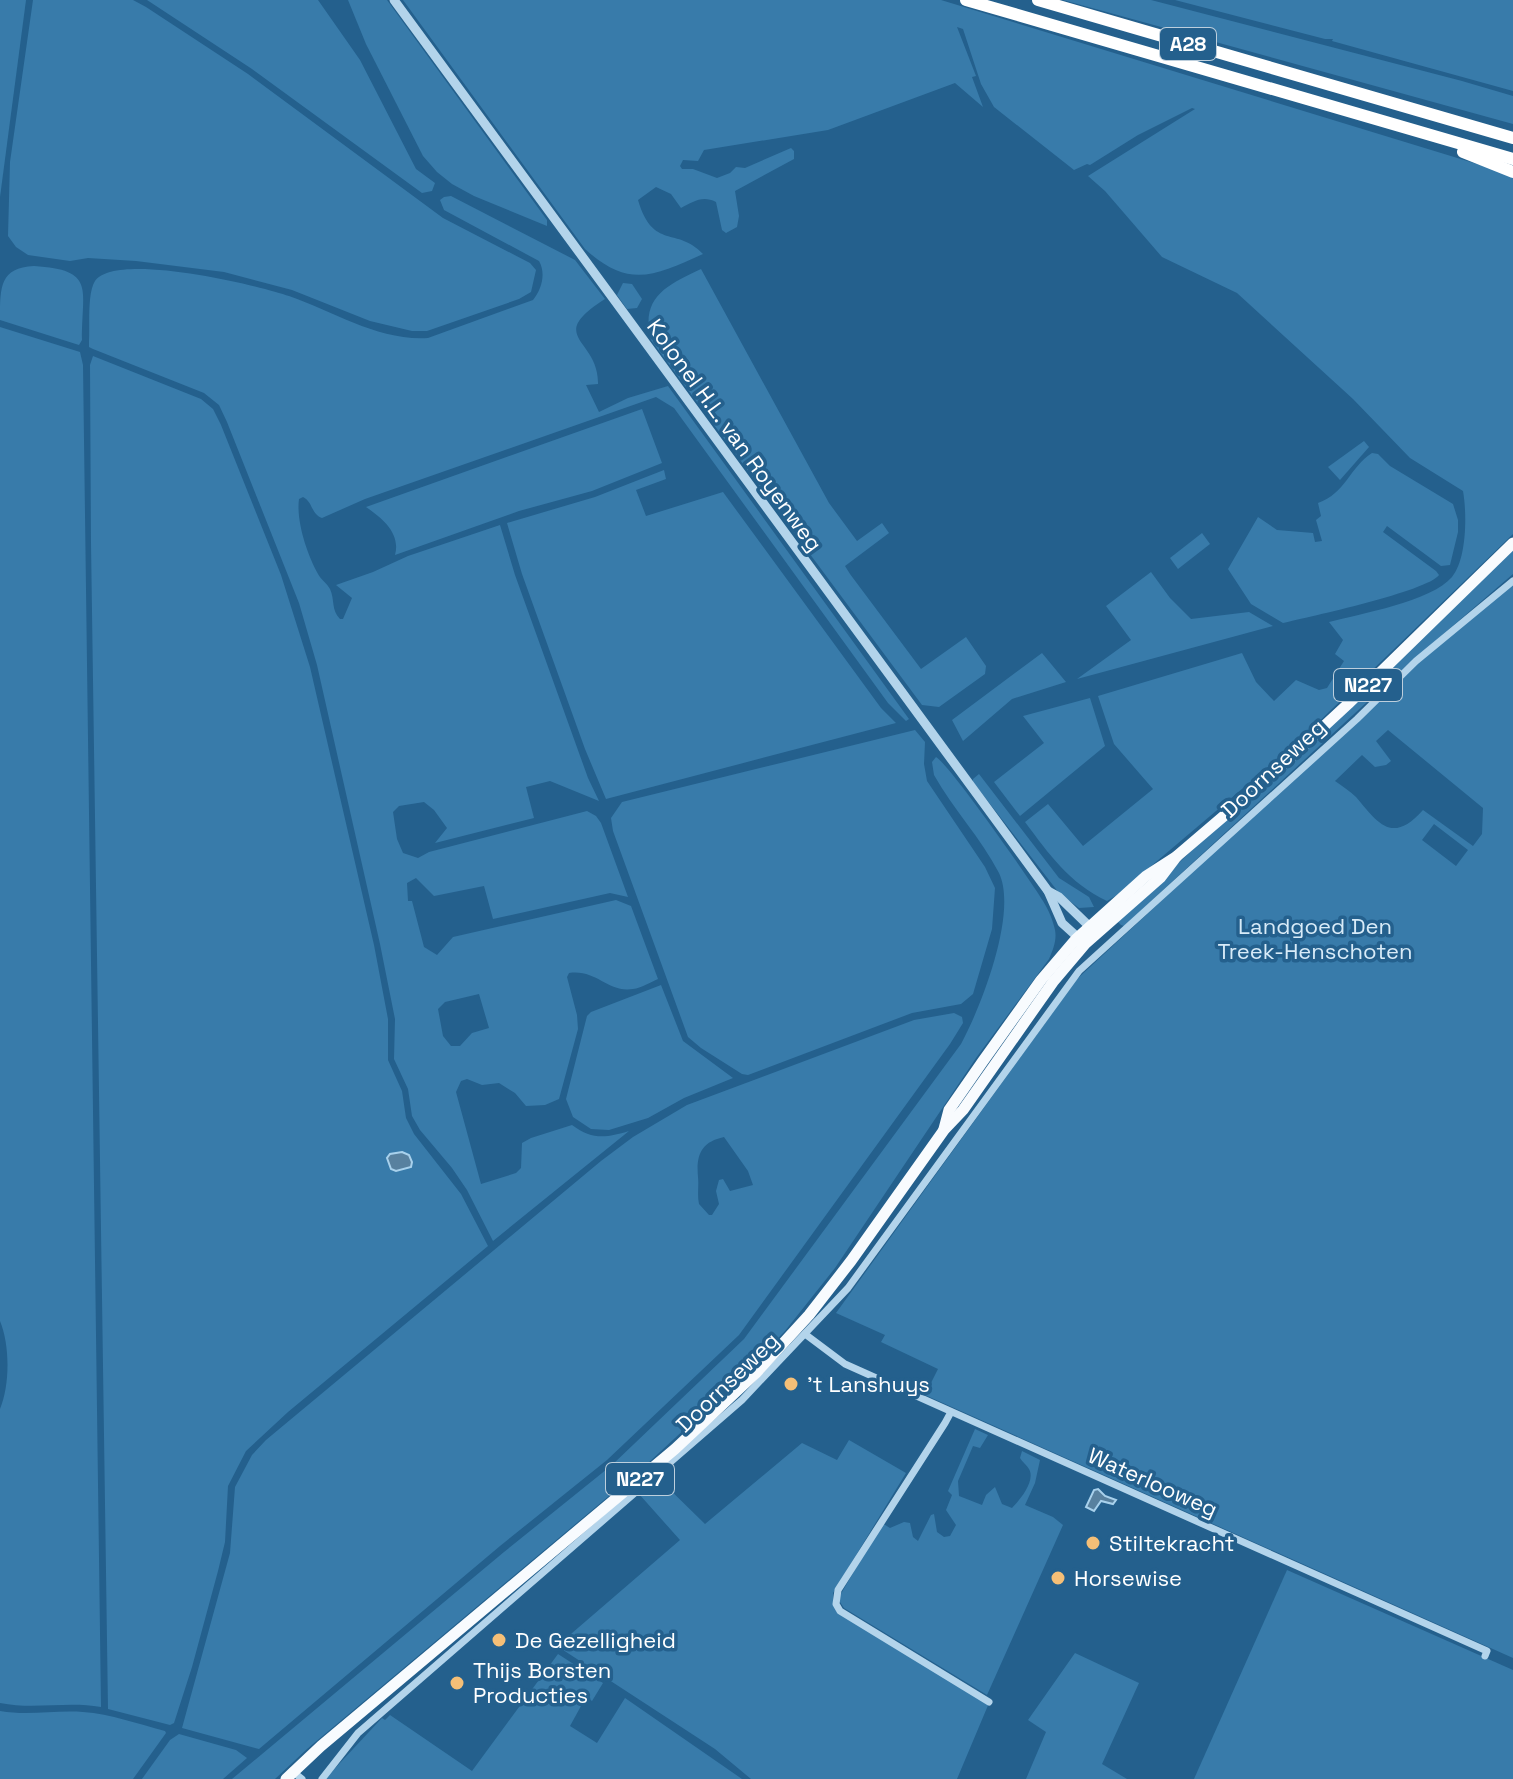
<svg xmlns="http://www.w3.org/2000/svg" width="1513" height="1779" font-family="'Space Grotesk',sans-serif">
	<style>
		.green { fill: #387baa; fill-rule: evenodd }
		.water { fill: #58819f; stroke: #a8d1ec; stroke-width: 2 }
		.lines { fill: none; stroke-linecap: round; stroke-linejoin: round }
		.minor { stroke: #b3d4eb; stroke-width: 7 }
		.tertiary { stroke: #b3d4eb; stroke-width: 9 }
		.primary { stroke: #f8fbfe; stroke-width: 11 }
		.motorway { stroke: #fff; stroke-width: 12 }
		.poi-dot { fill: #f5bf77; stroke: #24608d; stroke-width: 3 }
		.labels { text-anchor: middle; stroke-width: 7; stroke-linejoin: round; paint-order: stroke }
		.shield { fill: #24608d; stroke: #bdcfdd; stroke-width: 2 }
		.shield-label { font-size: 20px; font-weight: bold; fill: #fff }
		.street-label { font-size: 22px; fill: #fff; stroke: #24608d }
		.park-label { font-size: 22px; fill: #d8ebf8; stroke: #24608d }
		.poi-label { font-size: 22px; fill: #fff; stroke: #24608d; text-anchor: start }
	</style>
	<rect width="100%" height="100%" fill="#24608d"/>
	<g class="green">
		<polygon points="0,0 26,0 0,197"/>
		<polygon points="33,0 133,0 146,7 248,74 443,218 530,263 536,270 531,292 519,299 427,331 412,331 370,321 292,290 224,272 136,261 88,258 70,261 28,255 16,247 8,236 10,162"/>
		<polygon points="147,0 318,0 360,60 416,169 435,183 432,191 422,193 252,69"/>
		<polygon points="348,0 387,0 547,220 547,226 474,196 452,184 437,172 423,156 366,44"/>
		<path d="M403 0H941L1513 175V534L1302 738 1117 895 1107 901C1069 883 1049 854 1025 822L1048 804 1083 846 1153 789 1114 744 1098 696 1242 653 1256 682 1274 701 1296 680 1319 690 1327 688 1344 661 1335 654 1343 640 1329 622C1360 614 1432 601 1452 577 1467 559 1467 513 1463 491L1410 458 1353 399 1237 293 1162 257 1105 191 1088 176 1195 109 1192 108 1138 135 1090 165 1087 164 1074 170 994 107 981 84 963 29 957 27 976 76 972 77 983 107 955 83 828 130 704 150 698 161 683 160 680 166 682 169H693L717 178 730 173 736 167 745 168 791 148 794 151V159L735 191 739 216 737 227 726 233 722 230 716 202C702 195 693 202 681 208L671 194 656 187 638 200C653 251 677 226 703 254 654 276 629 289 585 249Z"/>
		<polygon points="1063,0 1151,0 1462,81 1513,96 1513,124"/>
		<polygon points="1175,0 1513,0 1513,91 1332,41 1333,39 1325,39"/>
		<path d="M451 196 575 260 605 299C544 338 599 338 598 384L586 385 599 412 628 398 668 386 909 719 906 721 888 703 674 408 656 397 365 499 322 518C311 514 313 502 303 497L299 499C296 521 307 554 318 574 321 580 327 583 330 589 335 600 331 610 340 619H343L352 598 336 585 373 572 408 556 500 525 515 575 588 778 599 801 550 781 526 787 534 818 435 843 447 828 434 810 424 802 399 806 393 812 397 839 403 853 418 858 429 852 587 811 596 816 601 823 628 897 610 893 493 919 484 886 434 896 416 878 407 883 408 901H412L424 947 437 955 453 937 616 900 631 906 658 979C651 982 641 988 633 989 607 993 597 969 569 973L567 977 577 1015 578 1029 559 1099 545 1105 526 1106 515 1093 499 1083 482 1085 467 1079 461 1081 456 1092 481 1184 516 1173 521 1168 522 1143 531 1138 572 1125C592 1140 606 1138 629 1131L493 1241 467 1190 452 1168 420 1130 412 1116 408 1089 394 1059 395 1019 380 944 317 665 299 603 227 422 219 405 204 393 93 349 89 347V341C90 327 87 293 95 281 115 251 258 285 289 296 335 312 378 341 428 338L533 300C542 289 546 273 539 261L444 210 440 200 444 197ZM479 994 489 1028 472 1033 460 1046H451L443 1036 438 1009 445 1002Z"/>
		<path d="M34 266C96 270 82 288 82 340L79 345 0 320C0 286 0 268 34 266Z"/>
		<path d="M701 269 829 503 857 541 882 523 889 533 845 566 850 574 921 669 966 637 986 666 985 674 939 707 922 705 651 340C640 297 667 285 701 269Z"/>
		<polygon points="623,283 632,284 642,299 637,308 627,309 617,295"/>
		<path d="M0 327 80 352 83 365 101 1707C67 1701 34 1710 0 1703V1409C10 1385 10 1345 0 1321Z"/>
		<polygon points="93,356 201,399 213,409 221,425 281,575 310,667 374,945 388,1019 388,1060 402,1091 406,1118 414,1134 461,1194 488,1246 288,1412 246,1451 228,1486 225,1542 218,1571 192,1667 174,1723 170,1725 108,1709 91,543 90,365"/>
		<path d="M642 409 662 463 592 491 519 511 395 555C401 533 382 518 366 507Z"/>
		<polygon points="1364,441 1369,447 1340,480 1328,467"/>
		<path d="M1372 453 1378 454 1390 466 1453 504 1458 520V532L1450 565 1441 566 1387 526 1383 532 1436 571 1439 575C1428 591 1309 617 1283 623L1251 604 1228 569 1258 517 1277 530 1313 533 1315 542 1322 541 1316 520 1321 516 1318 503C1345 494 1350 467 1372 453Z"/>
		<polygon points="664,470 666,479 636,490 646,516 723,492 881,708 896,723 606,799 585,749 522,574 507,523 595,497"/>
		<polygon points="1202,533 1210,544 1178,569 1170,558"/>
		<polygon points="1513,548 1513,574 1405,667 1124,926 1121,925 1117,921"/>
		<polygon points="1151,572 1170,598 1191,619 1249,612 1273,626 1077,679 1131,640 1106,606"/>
		<path d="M1513 584V1658L925 1395 938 1369 881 1342 885 1335 836 1313 1076 980 1435 647ZM1388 730 1483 808 1482 834 1473 846 1423 810C1392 845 1378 823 1356 797 1350 791 1342 786 1335 781L1362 755 1375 767 1386 765 1391 761 1376 741ZM1434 824 1468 850 1456 866 1422 840Z"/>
		<polygon points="1042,653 1066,682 1012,699 963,741 952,720"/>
		<polygon points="1090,698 1105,746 1020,816 994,782 1044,743 1023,716"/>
		<polygon points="915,730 925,742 924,764 927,781 985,867 995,888 992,929 973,994 961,1004 912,1013 748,1075 742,1074 701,1048 688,1037 613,831 611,818 622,802"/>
		<path d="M936 757C949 764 1031 881 1043 901 1048 909 1053 920 1055 930 1057 940 1053 950 1049 959L976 1058 835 1268 785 1331 731 1386 647 1464 307 1749 275 1779H232L504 1552 612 1465 744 1339 961 1044C981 1007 1018 913 999 873 981 838 953 809 934 775L932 762Z"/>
		<polygon points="979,774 1059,878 1089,897 1094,907 1079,908 1059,893 973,782 973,779"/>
		<polygon points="661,985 683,1041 733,1078 684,1098 648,1118 609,1130 591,1129 573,1117 566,1099 587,1016 591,1012"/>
		<path d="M954 1013 962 1017 963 1023 950 1044 739 1335 607 1460 500 1546 259 1749 182 1728 230 1553 235 1487 252 1455 266 1440 601 1161 633 1137 687 1105 914 1020ZM724 1137 748 1171 753 1185 730 1191 723 1179 719 1180 716 1191 719 1204 712 1215H709L699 1204C697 1195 699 1186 698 1177 696 1155 701 1142 724 1137Z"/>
		<path d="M975 1429 988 1435 980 1448 973 1446 958 1481 959 1496 982 1505 986 1495 995 1487 1002 1504 1012 1508C1019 1501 1036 1481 1029 1469 1027 1465 1022 1462 1020 1458L1022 1451 1040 1460 1035 1483 1025 1505 1053 1517 1063 1525 987 1695 844 1608 838 1599 882 1523 890 1528 904 1522 910 1523 913 1537 918 1541 931 1515 934 1514 937 1532 944 1537 950 1536 956 1525 946 1510 952 1495 948 1491Z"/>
		<polygon points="849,1440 906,1473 833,1593 833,1605 989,1703 957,1779 751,1779 715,1749 557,1646 680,1540 639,1494 651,1484 657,1473 659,1479 705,1524 802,1443 837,1460"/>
		<polygon points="1287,1570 1513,1670 1513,1779 1194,1779"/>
		<polygon points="1075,1653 1139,1683 1102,1764 1127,1779 1026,1779 1046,1732 1028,1720"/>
		<polygon points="558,1654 603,1683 592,1701 589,1699 584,1706 581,1706 570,1726 597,1743 625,1698 742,1779 325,1779 382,1718 385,1720 390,1715 472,1771"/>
		<path d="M0 1711C28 1716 55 1710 83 1712 111 1714 138 1724 165 1731L166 1733 133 1779H0Z"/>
		<polygon points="179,1734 236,1750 247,1758 223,1779 142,1779 170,1740"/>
	</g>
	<g class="water">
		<polygon points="402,1152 409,1155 412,1162 411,1167 396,1171 391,1169 387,1158 390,1154"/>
		<polygon points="1098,1489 1105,1496 1116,1500 1113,1504 1101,1501 1094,1511 1086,1507 1094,1490"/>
	</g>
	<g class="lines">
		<g class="minor">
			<polyline points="805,1334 845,1364 1487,1651 1485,1656"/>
			<polyline points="951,1412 945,1423 838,1590 836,1604 840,1611 989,1702"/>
			<polyline points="292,1771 302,1779"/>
			<polyline points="322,1779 358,1733 742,1400 848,1288 1079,971 1357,719 1416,661 1513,581"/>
		</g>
		<g class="tertiary">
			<polyline points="394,0 1048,891 1062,923 1083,942"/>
			<polyline points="1048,891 1059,897 1089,926 1088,933"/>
		</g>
		<g class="primary">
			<polyline points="944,1129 949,1110 983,1061 1041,980 1076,939 1146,876 1177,856 1266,780 1348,704 1513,543"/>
			<polyline points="286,1779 321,1746 675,1449 756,1373 809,1315 851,1261 944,1130 963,1110 1053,982 1086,943 1161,877 1177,856"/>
		</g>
		<g class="motorway">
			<polyline points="966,0 1513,159"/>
			<polyline points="1038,0 1513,138"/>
			<polyline points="1463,152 1513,172"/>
		</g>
	</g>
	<g class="poi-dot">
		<circle cx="791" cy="1384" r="8"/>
		<circle cx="1093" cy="1543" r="8"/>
		<circle cx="1058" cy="1578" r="8"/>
		<circle cx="499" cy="1640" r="8"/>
		<circle cx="457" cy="1683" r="8"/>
	</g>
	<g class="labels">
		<g class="shield">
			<rect x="1160" y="28" width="56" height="32" rx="6"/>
			<rect x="1334" y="669" width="68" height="32" rx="6"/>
			<rect x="606" y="1463" width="68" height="32" rx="6"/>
		</g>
		<g class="shield-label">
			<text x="1188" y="51">A28</text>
			<text x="1368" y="692">N227</text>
			<text x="640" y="1486">N227</text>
		</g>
		<g class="street-label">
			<text transform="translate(735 435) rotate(54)" y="8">Kolonel H.L. van Royenweg</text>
			<text transform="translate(1273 768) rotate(-43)" y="8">Doornseweg</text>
			<text transform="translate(727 1382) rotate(-44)" y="8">Doornseweg</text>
			<text transform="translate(1153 1482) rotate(24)" y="8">Waterlooweg</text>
		</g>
		<g class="park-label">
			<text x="1315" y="934">Landgoed Den<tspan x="1315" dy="25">Treek-Henschoten</tspan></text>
		</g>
		<g class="poi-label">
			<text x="807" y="1392">'t Lanshuys</text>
			<text x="1109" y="1551">Stiltekracht</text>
			<text x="1074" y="1586">Horsewise</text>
			<text x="515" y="1648">De Gezelligheid</text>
			<text x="473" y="1678">Thijs Borsten<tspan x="473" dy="25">Producties</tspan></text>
		</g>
	</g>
</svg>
